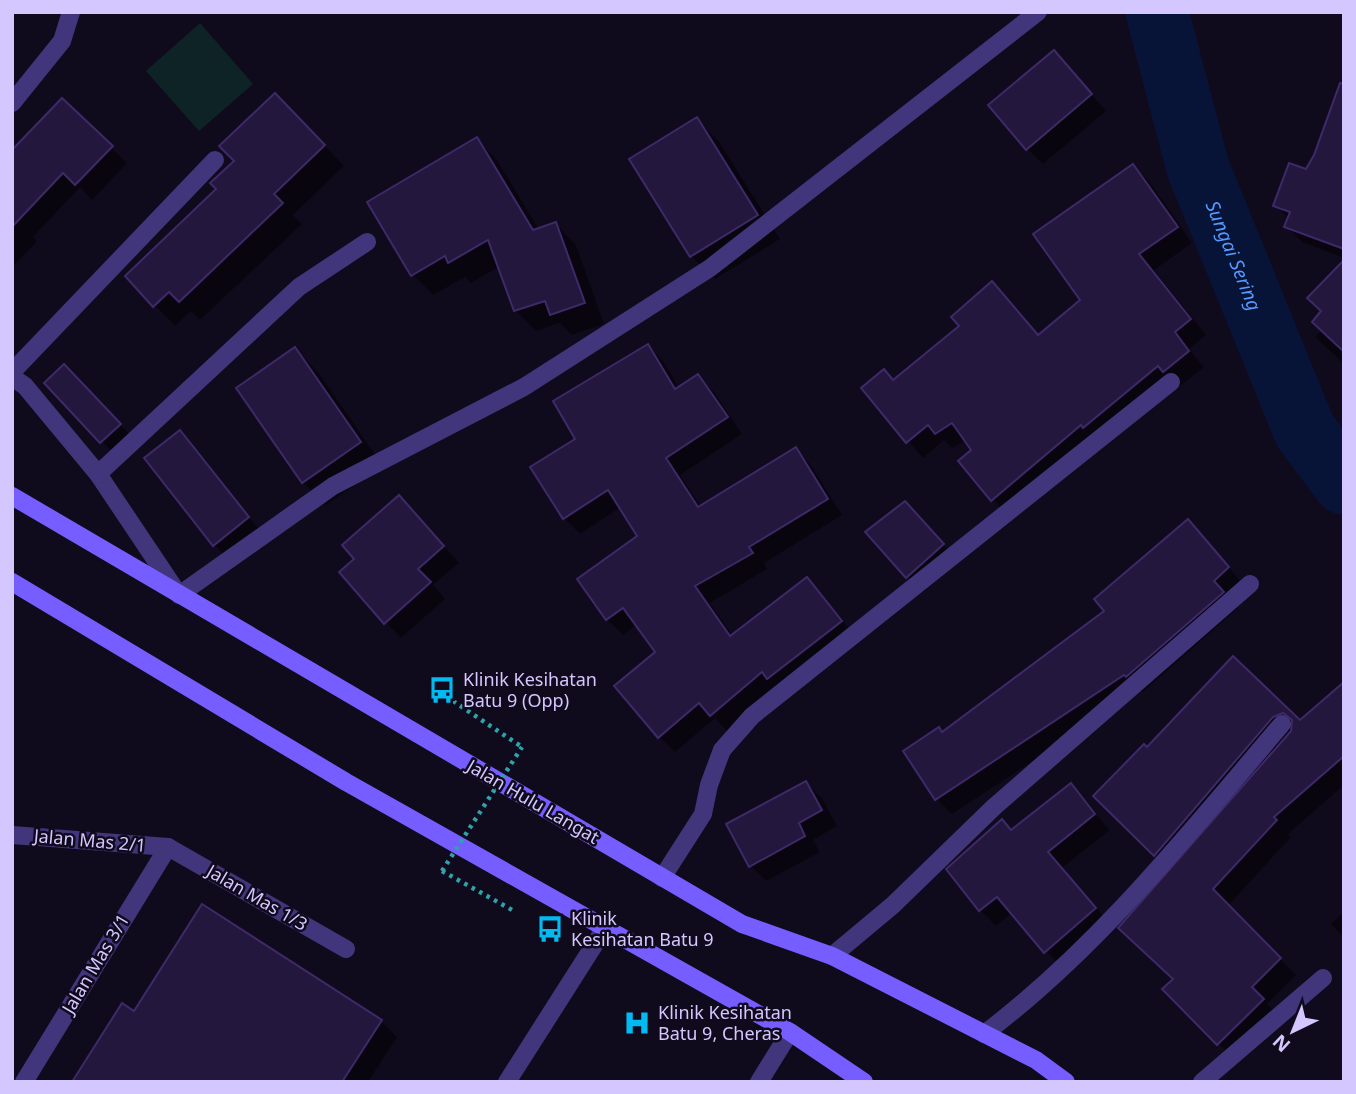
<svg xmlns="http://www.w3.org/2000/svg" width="1356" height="1094" font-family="'Noto Sans',sans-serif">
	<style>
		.green { fill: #0e2326 }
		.shadow { fill: #0007 }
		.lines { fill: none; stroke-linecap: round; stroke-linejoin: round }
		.river { stroke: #081338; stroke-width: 63 }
		.building { fill: #24173d; stroke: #3e2969; stroke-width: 2 }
		.path { stroke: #2ca4ad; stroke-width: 4.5; stroke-dasharray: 3.5 5; stroke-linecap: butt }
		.service { stroke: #41367b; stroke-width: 18 }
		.minor { stroke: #41367b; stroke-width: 18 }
		.secondary { stroke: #765dff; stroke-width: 18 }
		.path-bridge { stroke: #2ca4ad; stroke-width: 4.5; stroke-dasharray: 3.5 5; stroke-linecap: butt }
		.labels { text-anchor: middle; stroke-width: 5; stroke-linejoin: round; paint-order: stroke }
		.poi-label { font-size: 18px; fill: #d4c6ff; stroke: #100b1c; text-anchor: start }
		.street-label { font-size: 18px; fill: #d4c6ff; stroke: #100b1c }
		.water-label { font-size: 19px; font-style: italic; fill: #549aff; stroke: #100b1c }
	</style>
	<rect width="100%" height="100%" fill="#100b1c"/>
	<polygon class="green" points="200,23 253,84 199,131 146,71"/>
	<g class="shadow">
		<polygon points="1054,52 1106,111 1043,164 1027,149"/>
		<polygon points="62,100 127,163 92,200 80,187 33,237 37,241 12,268 12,152"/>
		<polygon points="296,115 344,166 293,215 302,224 200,320 191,311 175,326 127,276"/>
		<polygon points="697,119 720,143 780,239 715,279 691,256"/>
		<polygon points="1344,125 1344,258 1302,242 1286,226 1289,219 1276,205 1307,171 1325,129"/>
		<polygon points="477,139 497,160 539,230 556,224 576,245 604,324 572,335 560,323 536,331 515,310 500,266 471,283 465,277 433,295 413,275"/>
		<polygon points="1133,166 1149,181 1192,243 1154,270 1206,335 1189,349 1204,367 1180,386 1174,381 1008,516 960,461 974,451 966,440 952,448 944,440 923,458 863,389 894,381 961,326 992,283 1039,336 1082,301"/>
		<polygon points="1344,262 1344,364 1315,337 1322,330 1323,312"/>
		<polygon points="648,346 663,361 679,388 698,376 714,392 742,434 680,475 701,507 795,449 811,465 842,515 764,563 767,569 710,603 733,636 807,579 857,638 778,687 727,731 715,718 675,752 659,737 657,652 637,624 623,635 607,619 640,536 621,507 580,534 564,518 578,439"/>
		<polygon points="295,349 318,372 383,466 326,505 303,482"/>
		<polygon points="80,383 135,440 117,457 102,441"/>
		<polygon points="180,432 263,534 230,560 214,545"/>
		<polygon points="415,513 459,563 433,585 445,599 401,638 386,622"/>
		<polygon points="921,519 958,561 923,592 907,576"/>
		<polygon points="1203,537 1243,584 1229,597 1238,608 1143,692 1141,690 952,814 937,799 943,734"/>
		<polygon points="1233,658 1300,722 1344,684 1344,785 1288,834 1291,837 1228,906 1296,975 1267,1004 1278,1015 1234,1059 1165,989 1175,979 1171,870 1096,796 1147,750"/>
		<polygon points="806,783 822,798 837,826 813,840 820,852 766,881 751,866"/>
		<polygon points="1071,786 1110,830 1062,868 1111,925 1061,967 1012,913 996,926 980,910 1002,821 1012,831"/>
		<polygon points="1344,912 1344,938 1331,924"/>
		<polygon points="135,1013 381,1021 397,1037 368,1082 74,1082"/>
	</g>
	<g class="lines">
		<path class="river" id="s1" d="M1157 12 1198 168 1305 431 1344 483"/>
	</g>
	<g class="building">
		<polygon points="1054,50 1092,94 1026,150 988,105"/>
		<polygon points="1340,83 1344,84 1344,249 1284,227 1290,212 1273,206 1289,163 1306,169 1314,155"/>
		<polygon points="275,93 325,145 274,194 283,203 179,302 169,292 153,307 125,276 216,189 210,183 234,161 219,146"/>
		<polygon points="62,98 113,146 75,185 63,173 12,227 12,150"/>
		<polygon points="697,117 758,215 690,257 629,159"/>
		<polygon points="477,137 533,230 556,222 585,303 550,315 545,301 514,311 488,240 448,263 445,256 411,276 367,202"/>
		<polygon points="1133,164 1178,227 1139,254 1191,319 1175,332 1189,351 1163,372 1158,366 1083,428 1081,425 991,501 958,461 971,450 952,423 935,434 928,425 906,443 861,388 884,369 893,380 959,326 951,317 992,281 1038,335 1080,300 1033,234"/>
		<polygon points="1344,260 1344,352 1312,322 1321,311 1307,298"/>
		<polygon points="648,344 675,389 698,374 728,417 666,458 698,507 796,447 828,499 749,547 753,553 695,586 730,636 807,577 842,621 767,679 762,672 710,716 699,703 658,738 614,686 655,652 623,608 606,620 577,579 637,536 608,490 563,519 530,467 575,439 553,401"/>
		<polygon points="295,347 361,442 302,483 236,388"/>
		<polygon points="64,364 121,424 100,443 44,383"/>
		<polygon points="180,430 249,517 213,546 144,458"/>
		<polygon points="399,495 444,546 418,569 431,582 384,624 339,572 354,559 342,545"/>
		<polygon points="905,501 944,544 906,578 865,532"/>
		<polygon points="1188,519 1229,567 1214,581 1224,592 1126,677 1124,675 935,800 903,751 939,727 942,732 1104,611 1094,599"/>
		<polygon points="1233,656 1300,720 1344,682 1344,756 1274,817 1277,820 1213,889 1281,958 1252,987 1264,999 1217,1045 1162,989 1173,979 1118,928 1291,731 1292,720 1283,713 1273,717 1154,856 1093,796 1144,744 1147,747"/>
		<polygon points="806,781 822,810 799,823 805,836 749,867 726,824"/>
		<polygon points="1071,783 1095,814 1048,852 1096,908 1044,953 997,897 979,911 946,869 1002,819 1011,830"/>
		<polygon points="202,904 382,1020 342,1082 72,1082 122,1003 134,1011"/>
	</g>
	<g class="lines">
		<g class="path">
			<polyline points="453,701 522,747"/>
			<polyline points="442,871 514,911"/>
		</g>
		<polyline class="service" points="759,1082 790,1032"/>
		<g class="minor">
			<polyline points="12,103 62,41 71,12"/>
			<polyline points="12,372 215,160"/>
			<polyline points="12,377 25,386 98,474 179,595 333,486 524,387 710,268 1038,12"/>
			<polyline points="98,474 299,287 367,242"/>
			<polyline points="12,835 168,847 346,949"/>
			<polyline points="662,878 703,814 709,785 722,750 752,716 1171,382"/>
			<polyline points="832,956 893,905 994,807 1250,584"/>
			<path d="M984 1034C1099 947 1189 833 1282 724"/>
			<polyline points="24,1082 168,847"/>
			<polyline points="507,1082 605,928"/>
			<polyline points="1202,1082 1323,978"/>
		</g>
		<g class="secondary">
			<polyline points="12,496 742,924 832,956 1036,1060 1066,1082"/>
			<polyline points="12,582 346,782 790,1032 864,1082"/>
		</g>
		<polyline class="path-bridge" points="442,871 522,747"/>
	</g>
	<defs>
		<symbol id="bus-bare" viewBox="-9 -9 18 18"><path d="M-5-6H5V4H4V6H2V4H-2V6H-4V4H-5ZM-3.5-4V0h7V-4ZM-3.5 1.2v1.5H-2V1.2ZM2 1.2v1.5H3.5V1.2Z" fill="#00baf1" stroke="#100b1c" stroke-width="2.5" paint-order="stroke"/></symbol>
		<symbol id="hospital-bare" viewBox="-9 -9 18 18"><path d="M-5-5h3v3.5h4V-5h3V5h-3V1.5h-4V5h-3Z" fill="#00baf1" stroke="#100b1c" stroke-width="2.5" paint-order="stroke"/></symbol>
	</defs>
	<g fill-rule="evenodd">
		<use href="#bus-bare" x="423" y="671" width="38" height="38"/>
		<use href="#bus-bare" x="531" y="910" width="38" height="38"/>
		<use href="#hospital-bare" x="618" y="1004" width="38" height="38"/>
	</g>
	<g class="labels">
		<g class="poi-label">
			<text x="463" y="686">Klinik Kesihatan<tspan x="463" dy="21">Batu 9 (Opp)</tspan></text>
			<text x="571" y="925">Klinik<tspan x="571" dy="21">Kesihatan Batu 9</tspan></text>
			<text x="658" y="1019">Klinik Kesihatan<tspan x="658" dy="21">Batu 9, Cheras</tspan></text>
		</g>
		<g class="street-label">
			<text transform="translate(533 802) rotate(30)" y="6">Jalan Hulu Langat</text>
			<text transform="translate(90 841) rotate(5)" y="6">Jalan Mas 2/1</text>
			<text transform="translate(257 898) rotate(30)" y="6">Jalan Mas 1/3</text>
			<text transform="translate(96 964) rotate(-59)" y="6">Jalan Mas 3/1</text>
		</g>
		<g class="water-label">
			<text dy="7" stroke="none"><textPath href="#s1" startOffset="256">Sungai Sering</textPath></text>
		</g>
	</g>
	<rect width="1356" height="1094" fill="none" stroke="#d4c6ff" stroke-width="28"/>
	<g transform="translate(1293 1031) rotate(223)" stroke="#100b1c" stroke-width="5" paint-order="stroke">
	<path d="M0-5L12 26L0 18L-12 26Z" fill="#d4c6ff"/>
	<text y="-10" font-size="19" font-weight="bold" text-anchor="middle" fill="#d4c6ff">N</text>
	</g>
</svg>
